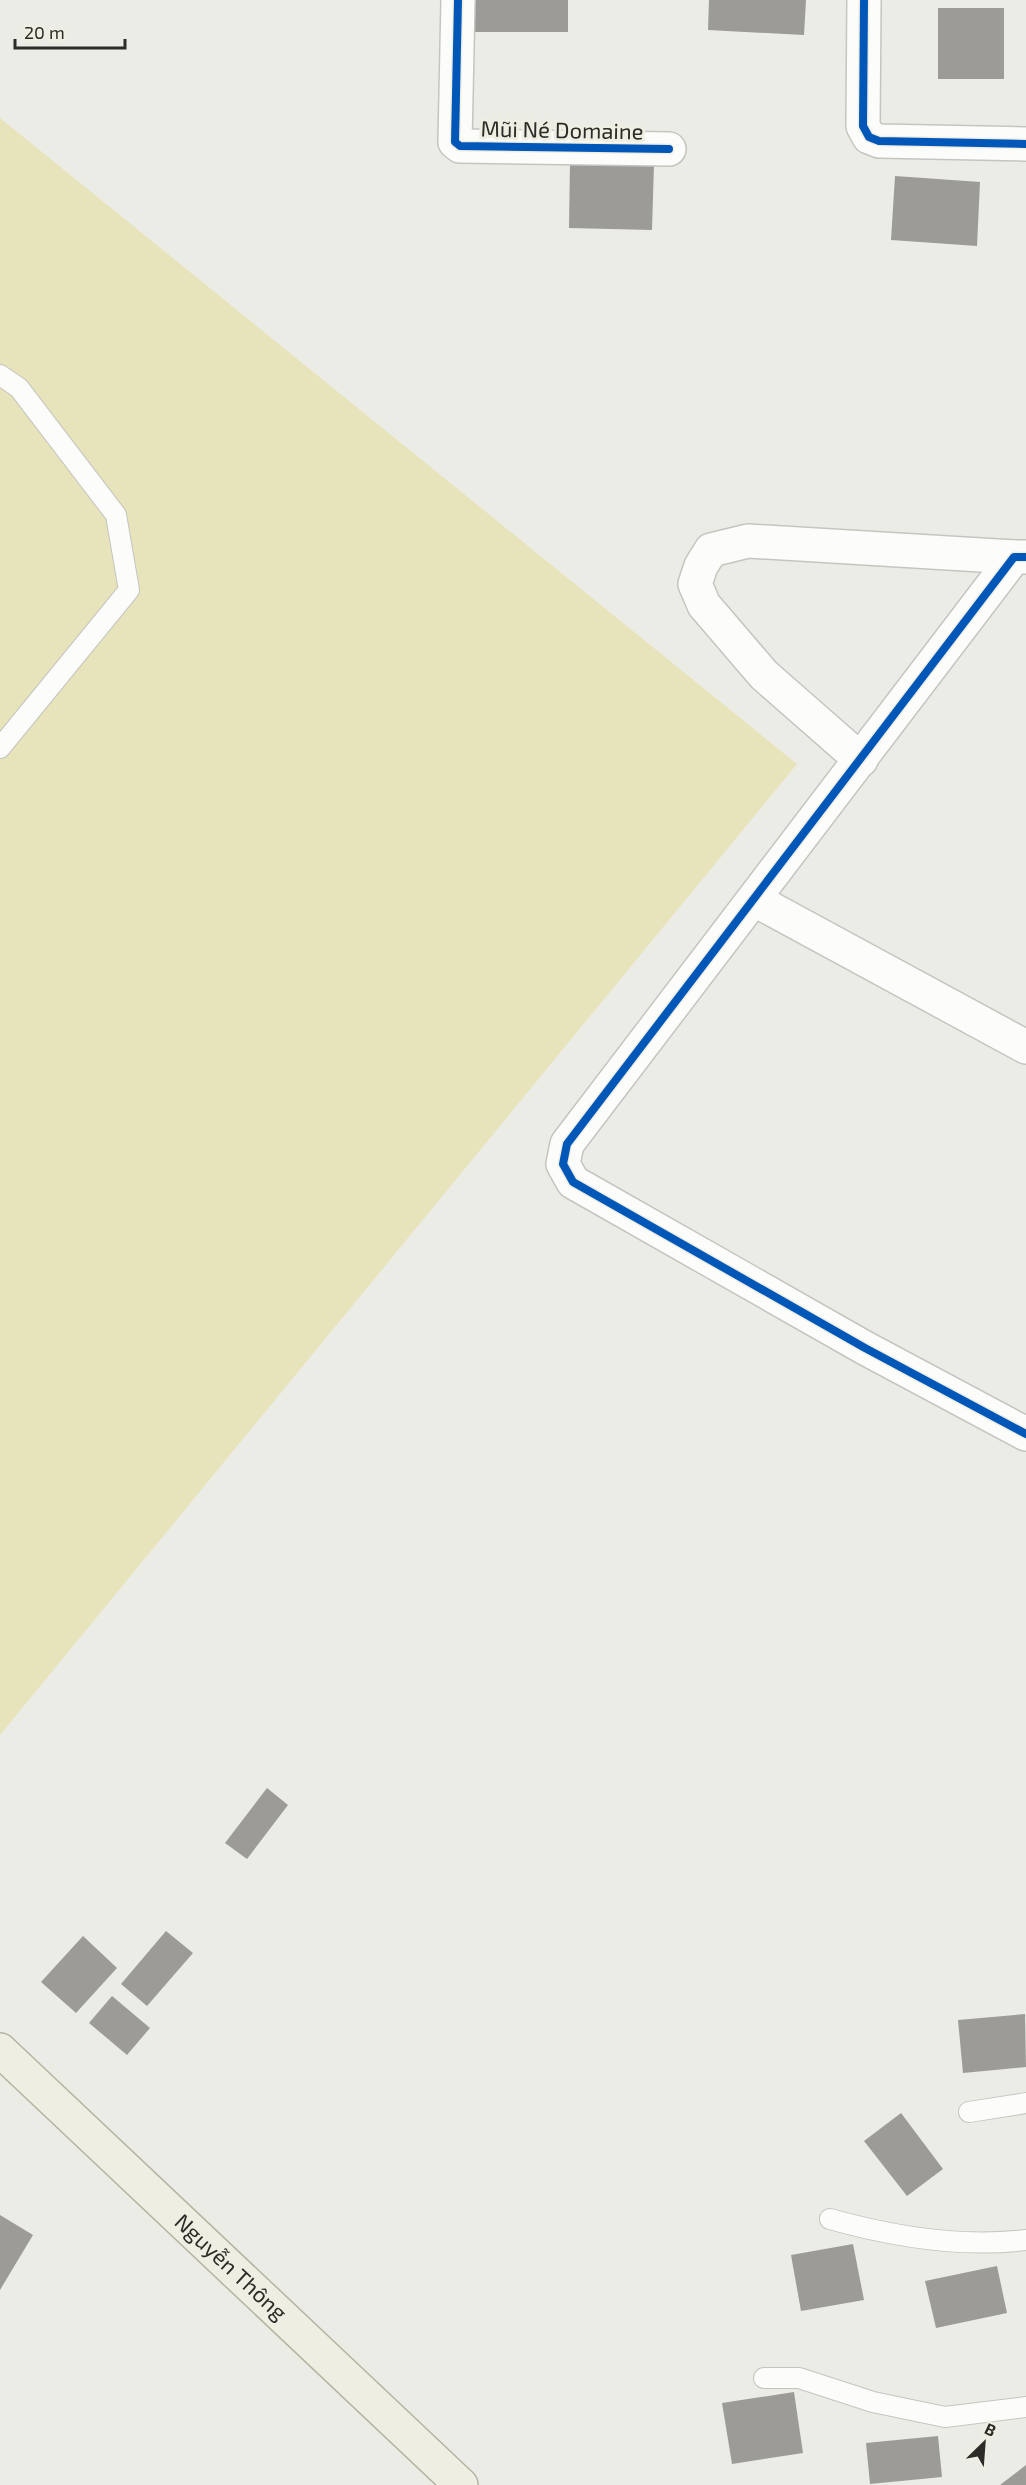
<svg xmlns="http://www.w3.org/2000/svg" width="1026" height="2485" font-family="'Exo 2',sans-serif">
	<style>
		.garden { fill: #e7e3bb }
		.building { fill: #9c9b97 }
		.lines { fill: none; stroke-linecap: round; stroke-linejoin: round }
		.lane-casing { stroke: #c5c5c0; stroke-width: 22 }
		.street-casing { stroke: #c5c5c0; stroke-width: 36 }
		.primary-casing { stroke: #b6b3a1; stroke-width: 36 }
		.lane { stroke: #fcfcfb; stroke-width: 20 }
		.street { stroke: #fcfcfb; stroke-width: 33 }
		.primary { stroke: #efeee3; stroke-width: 33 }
		.cycleway-casing { stroke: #efeee3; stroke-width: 11 }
		.cycleway { stroke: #0057b8; stroke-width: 8 }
		.labels { text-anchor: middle; stroke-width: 6; stroke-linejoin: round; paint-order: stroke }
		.street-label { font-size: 22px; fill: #2c2b27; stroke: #efeee3 }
	</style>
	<rect width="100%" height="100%" fill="#ecece6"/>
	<polygon class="garden" points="0,118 797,764 0,1735"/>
	<g class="building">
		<rect x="473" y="0" width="95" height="32"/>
		<polygon points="709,0 806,0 804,35 708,30"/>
		<rect x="938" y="8" width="66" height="71"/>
		<polygon points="570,162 654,164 652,230 569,228"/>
		<polygon points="895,176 980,182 977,246 891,240"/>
		<polygon points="267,1788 288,1805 247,1859 225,1843"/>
		<polygon points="166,1931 193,1953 147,2006 121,1984"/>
		<polygon points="83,1936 117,1968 76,2013 41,1982"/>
		<polygon points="112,1996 150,2028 127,2055 89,2023"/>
		<polygon points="1025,2014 1026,2067 963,2073 958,2020"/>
		<polygon points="901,2113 943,2169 907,2196 864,2141"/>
		<polygon points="0,2215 33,2235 0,2290"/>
		<polygon points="853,2244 864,2300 801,2311 791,2255"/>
		<polygon points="997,2266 1007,2313 936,2328 925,2281"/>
		<polygon points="794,2392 803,2453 732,2464 722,2403"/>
		<polygon points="938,2436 942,2477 870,2484 866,2443"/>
		<polygon points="1026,2465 1026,2485 1000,2485"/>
	</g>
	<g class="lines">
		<defs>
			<g id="lane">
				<polyline points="0,375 19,388 116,515 129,590 0,748"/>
				<polyline points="969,2112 1026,2103"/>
				<path d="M830 2219C894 2237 960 2248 1026 2240"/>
				<polyline points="764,2378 799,2378 873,2402 945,2417 1026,2407"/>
			</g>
			<g id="street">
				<polyline points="458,0 455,142 460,146 669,149"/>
				<polyline points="864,0 863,126 869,137 879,141 1026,144"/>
				<polyline points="1026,557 1014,557 567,1144 563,1164 573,1182 865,1348 1026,1434"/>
				<polyline points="861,760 764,675 704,605 695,584 701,566 711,550 748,541 1014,557"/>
				<polyline points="755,900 1026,1047"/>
			</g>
			<polyline id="primary" points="0,2050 461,2485"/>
		</defs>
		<use href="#lane" class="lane-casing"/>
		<use href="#street" class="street-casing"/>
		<use href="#primary" class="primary-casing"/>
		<use href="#lane" class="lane"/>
		<use href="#street" class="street"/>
		<use href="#primary" class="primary"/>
		<defs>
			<g id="cycleway">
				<polyline points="458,0 455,142 460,146 669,149"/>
				<polyline points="864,0 863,126 869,137 879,141 1026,144"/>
				<polyline points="1026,557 1014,557 567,1144 563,1164 573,1182 865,1348 1026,1434"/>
			</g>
		</defs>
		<use href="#cycleway" class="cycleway-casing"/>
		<use href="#cycleway" class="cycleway"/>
	</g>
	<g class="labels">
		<g class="street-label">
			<text transform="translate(562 130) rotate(1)" y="8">Mũi Né Domaine</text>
			<text transform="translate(231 2267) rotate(43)" y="8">Nguyễn Thông</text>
		</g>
	</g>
	<g transform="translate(984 2443) rotate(25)" stroke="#efeee3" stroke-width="4.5" paint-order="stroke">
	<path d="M0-4.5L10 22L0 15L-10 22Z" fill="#2c2b27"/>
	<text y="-9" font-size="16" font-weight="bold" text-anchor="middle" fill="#2c2b27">B</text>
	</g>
	<path d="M15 39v9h110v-9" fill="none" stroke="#2c2b27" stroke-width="3"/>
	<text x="24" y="39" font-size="18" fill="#2c2b27" stroke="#efeee3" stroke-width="4.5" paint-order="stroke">20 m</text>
</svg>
